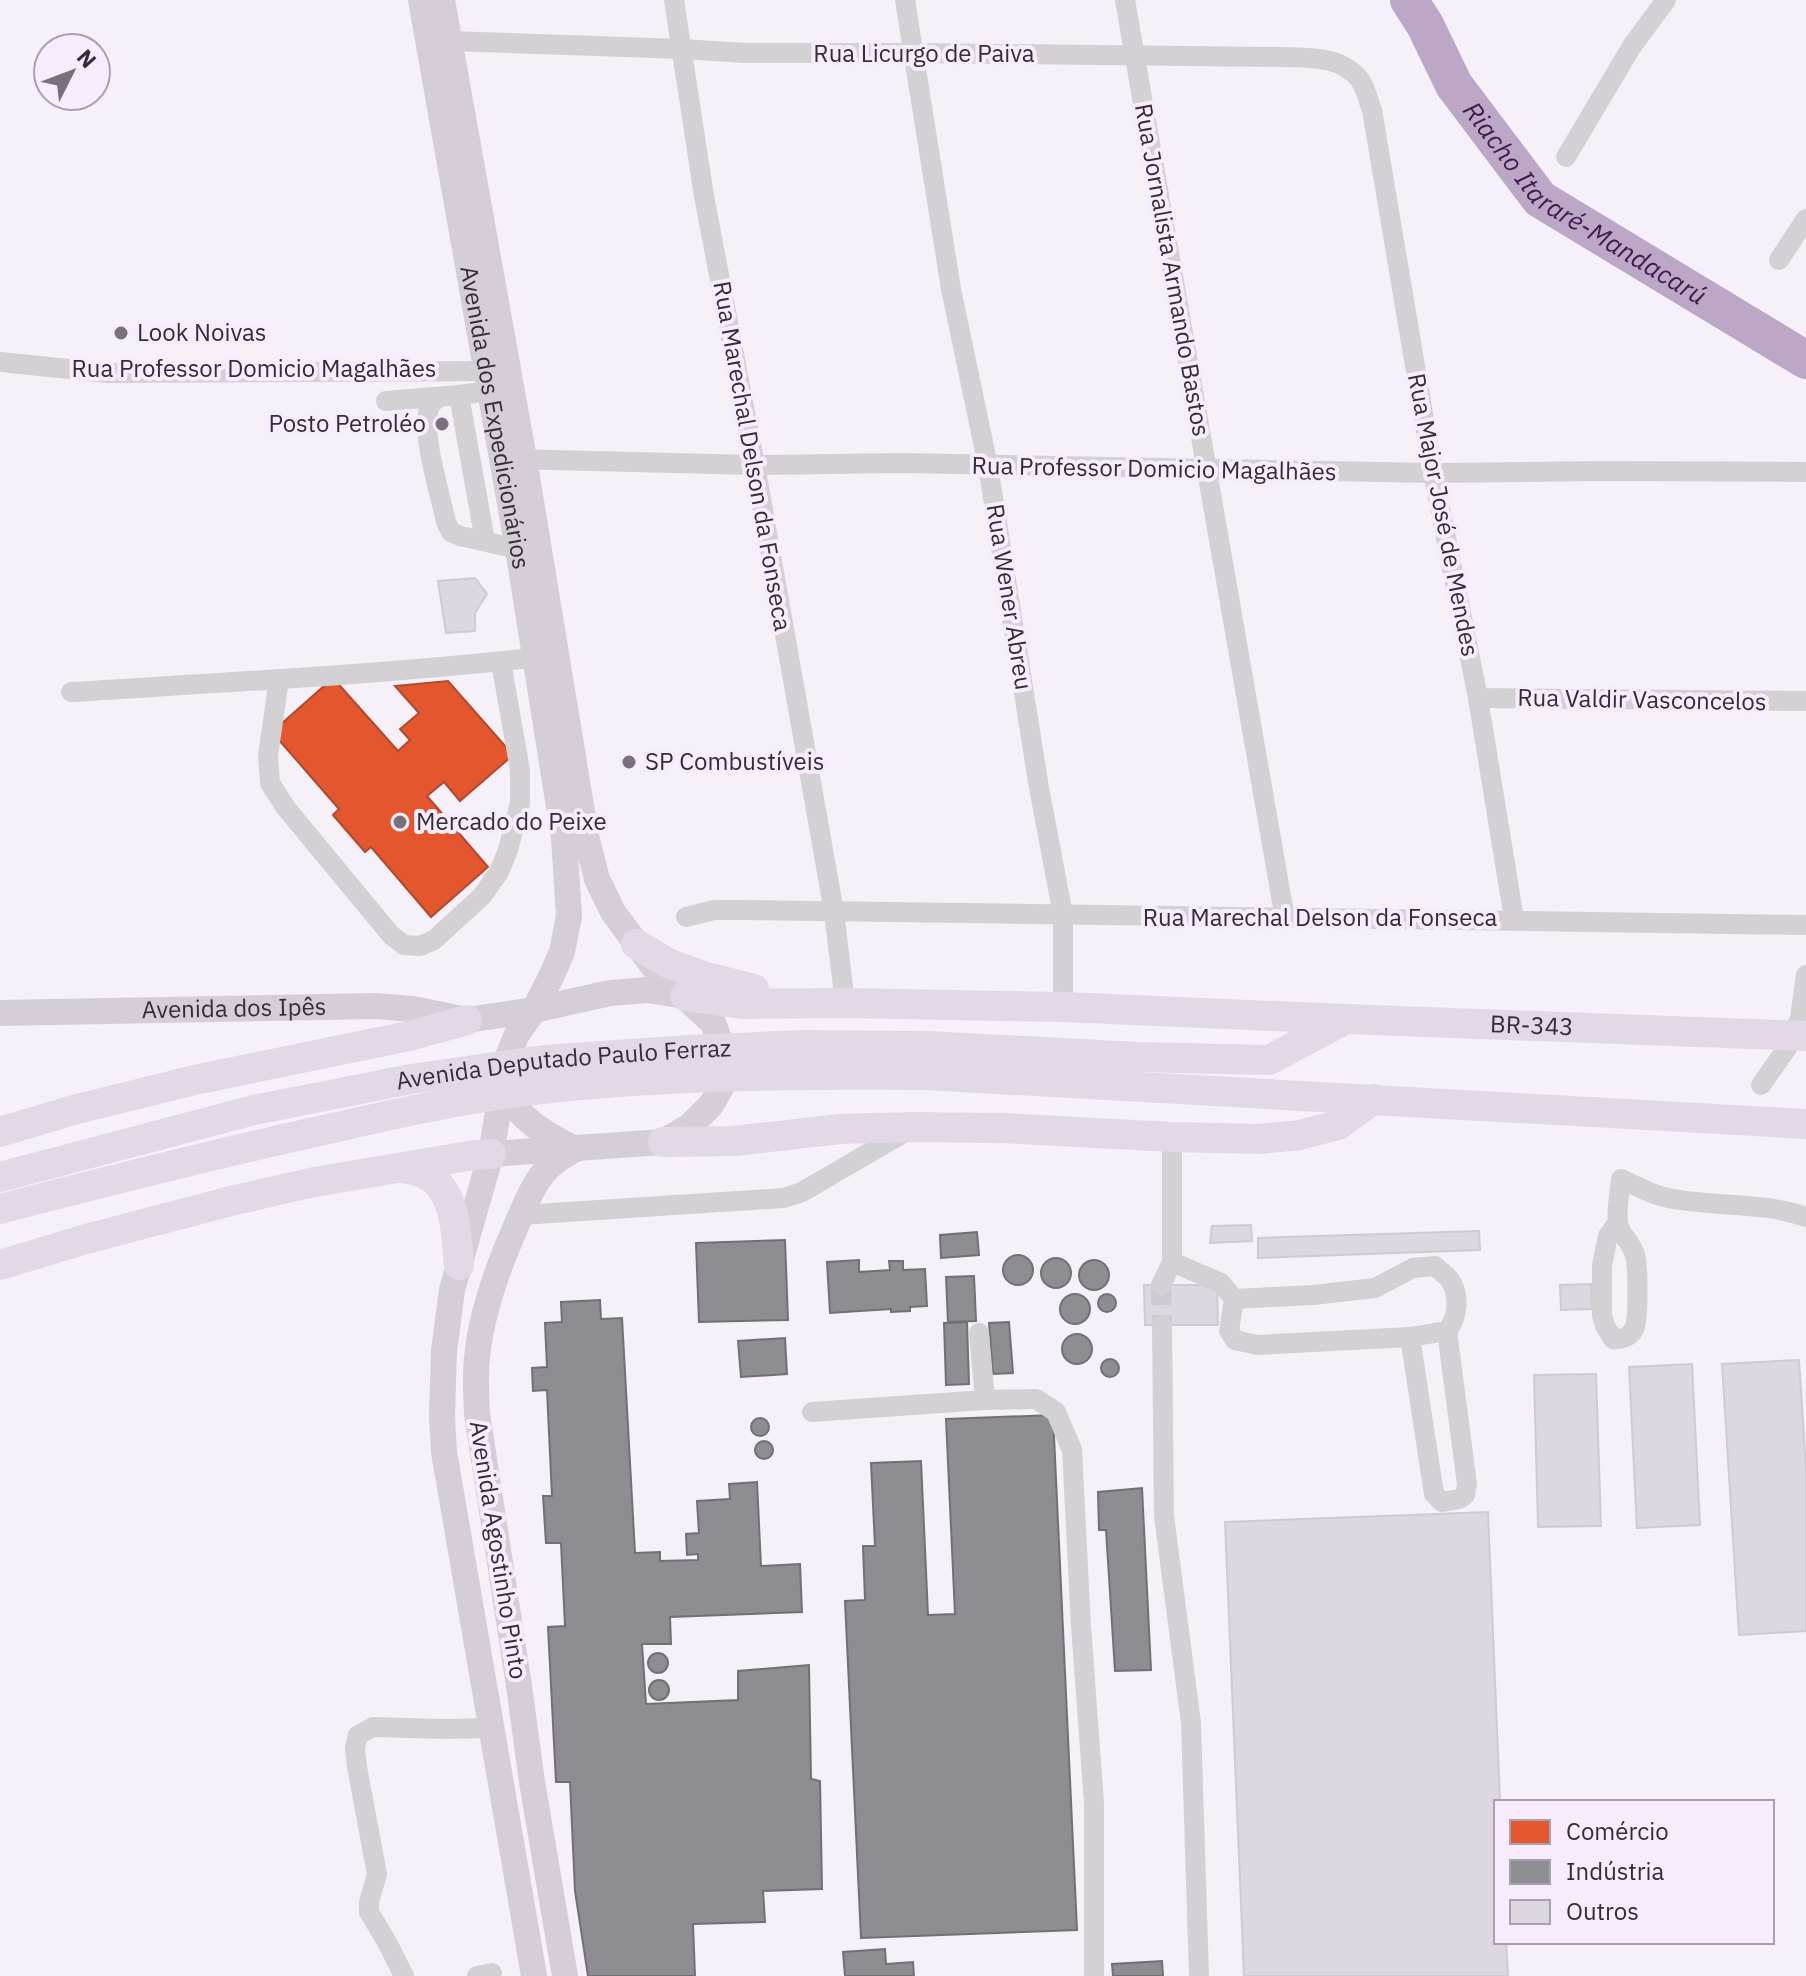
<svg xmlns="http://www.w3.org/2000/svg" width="1806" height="1976" font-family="'IBM Plex Sans',sans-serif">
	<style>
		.shops { fill: #e4572e; stroke: #af4a31; stroke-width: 2 }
		.industry { fill: #8d8d92; stroke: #727077; stroke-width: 2 }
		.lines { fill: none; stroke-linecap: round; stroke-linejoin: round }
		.river { stroke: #bda7c6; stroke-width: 38 }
		.building { fill: #ddd7e0; stroke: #d0cad3; stroke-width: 2 }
		.minor-tunnel { stroke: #cfc9d1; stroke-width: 20; stroke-dasharray: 20 10; stroke-linecap: butt }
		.minor { stroke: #d4d1d4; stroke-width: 20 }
		.major { stroke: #d5ced7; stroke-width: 26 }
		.highway { stroke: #e2d8e6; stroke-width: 30 }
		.poi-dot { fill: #78717b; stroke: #f7ecfc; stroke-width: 3 }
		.labels { text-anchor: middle; stroke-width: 8; stroke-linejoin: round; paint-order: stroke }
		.street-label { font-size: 24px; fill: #342c37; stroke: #f7ecfc }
		.poi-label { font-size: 24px; fill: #342c37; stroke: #f7ecfc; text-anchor: start }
		.water-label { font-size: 26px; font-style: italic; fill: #3f1a4d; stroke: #f7ecfc }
	</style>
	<rect width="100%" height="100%" fill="#f6f0f8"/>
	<polygon class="shops" points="333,678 398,751 410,740 400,729 419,713 395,686 448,681 513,755 460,801 444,782 427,796 488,867 431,917 371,847 365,852 333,815 339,809 272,732"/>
	<g class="industry">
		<polygon points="977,1232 979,1255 941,1258 940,1235"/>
		<polygon points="785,1240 788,1320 699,1322 696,1243"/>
		<circle cx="1018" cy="1270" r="15"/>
		<circle cx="1056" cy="1273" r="15"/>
		<circle cx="1094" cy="1275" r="15"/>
		<polygon points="859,1260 859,1272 890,1270 889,1261 903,1261 903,1270 925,1269 927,1306 910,1307 910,1311 891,1312 891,1309 830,1313 827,1262"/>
		<polygon points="974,1276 976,1321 948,1322 946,1277"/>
		<circle cx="1107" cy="1303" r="9"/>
		<circle cx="1075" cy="1309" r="15"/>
		<polygon points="600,1300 601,1319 622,1318 635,1553 660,1552 660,1561 698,1560 698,1554 687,1555 686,1534 699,1533 697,1501 730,1499 729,1484 757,1482 761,1566 800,1564 802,1612 670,1617 671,1644 642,1644 646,1704 738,1700 738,1671 809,1665 811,1779 820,1781 822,1889 763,1891 765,1922 693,1924 695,1976 588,1976 575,1891 570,1782 556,1782 548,1627 565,1626 561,1543 546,1543 543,1496 552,1496 547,1390 533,1391 532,1368 547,1367 545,1323 562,1322 561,1302"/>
		<polygon points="967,1322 969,1384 946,1385 944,1323"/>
		<polygon points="1009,1322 1013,1373 993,1374 989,1323"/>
		<circle cx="1077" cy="1349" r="15"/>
		<polygon points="785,1338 787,1374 741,1377 738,1341"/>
		<circle cx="1110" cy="1368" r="9"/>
		<polygon points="1053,1415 1077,1930 861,1938 845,1601 865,1600 863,1546 875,1546 871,1463 921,1461 928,1615 955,1614 946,1419"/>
		<circle cx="760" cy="1427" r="9"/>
		<circle cx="764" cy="1450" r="9"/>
		<polygon points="1142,1488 1151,1670 1115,1671 1106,1530 1099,1530 1098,1492"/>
		<circle cx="658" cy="1663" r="10"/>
		<circle cx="659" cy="1690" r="10"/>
		<polygon points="885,1949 886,1964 913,1962 914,1976 845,1976 843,1952"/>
		<polygon points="1162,1961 1163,1976 1113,1976 1112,1964"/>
	</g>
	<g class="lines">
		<path class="river" id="s1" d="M1409 0 1425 25 1454 85 1540 199 1806 360"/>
	</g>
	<g class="building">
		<polygon points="475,578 487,594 475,613 475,631 446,633 438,581"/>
		<polygon points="1251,1225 1252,1241 1210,1243 1212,1226"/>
		<polygon points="1479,1231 1480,1250 1258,1258 1258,1238"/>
		<polygon points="1591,1284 1592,1309 1561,1310 1560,1285"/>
		<polygon points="1144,1285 1217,1285 1218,1325 1145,1325"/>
		<polygon points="1799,1360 1806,1470 1806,1631 1739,1635 1722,1364"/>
		<polygon points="1692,1364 1700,1525 1637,1528 1629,1367"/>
		<polygon points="1596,1374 1601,1526 1538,1527 1534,1375"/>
		<polygon points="1488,1512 1500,1802 1496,1802 1496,1942 1506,1942 1508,1976 1244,1976 1225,1522"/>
	</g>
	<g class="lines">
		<polyline class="minor-tunnel" points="1161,1285 1162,1325"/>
		<g class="minor">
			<polyline points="674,0 704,196 755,465 834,912 845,1003"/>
			<polyline points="905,0 951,289 988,466 1039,788 1063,915 1063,1007"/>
			<polyline points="1125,0 1285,919"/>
			<path d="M449 41 682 49 745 53H914L1281 57C1308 58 1341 55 1360 80 1366 88 1368 101 1372 110L1433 473 1478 698 1514 919"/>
			<polyline points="1566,157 1632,46 1666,0"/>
			<polyline points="1779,260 1806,219"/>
			<polyline points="0,362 108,373 500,371"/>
			<polyline points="459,395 485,541"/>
			<path d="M439 397C433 402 429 405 428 413 423 439 440 494 446 522L451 532 460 536 518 549"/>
			<polyline points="386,401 459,395 490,391"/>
			<polyline points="510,459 755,465 901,463 1433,473 1602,471 1806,472"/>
			<polyline points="279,679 268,756 270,783 286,808 391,935 404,945 420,946 434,940 482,896 499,872 508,850 520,803 520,770 501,662"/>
			<path d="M71 692C231 682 391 674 549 656"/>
			<polyline points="1478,698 1806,701"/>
			<path d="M686 917 714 910H744C1098 917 1452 918 1806 925"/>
			<polyline points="1761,1085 1787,1048 1800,1018 1806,975"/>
			<polyline points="521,1215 784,1198 802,1192 910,1129"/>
			<path d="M1618 1222 1608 1236 1602 1265V1315L1605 1326 1613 1339C1621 1340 1630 1337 1634 1329 1639 1320 1638 1266 1635 1255 1632 1243 1619 1233 1618 1223 1616 1209 1620 1193 1621 1179 1638 1187 1655 1196 1674 1199 1717 1207 1764 1202 1806 1217"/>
			<path d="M1172 1262 1221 1283 1234 1299 1229 1331 1235 1340 1257 1345 1410 1337 1447 1331C1458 1318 1460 1295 1450 1280 1446 1275 1440 1271 1435 1266L1413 1268 1375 1288 1313 1295 1234 1299"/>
			<polyline points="1161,1285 1172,1262 1172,1137"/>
			<polyline points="1162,1325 1164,1516 1191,1723 1199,1976"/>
			<polyline points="979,1333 985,1400"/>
			<polyline points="1410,1337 1434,1494 1442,1502 1459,1499 1465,1495 1467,1484 1447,1331"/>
			<polyline points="812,1412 985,1400 1036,1399 1056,1412 1072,1450 1081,1626 1094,1803 1094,1976"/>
			<polyline points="404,1976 388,1944 369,1912 369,1902 377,1874 357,1767 355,1748 358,1735 373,1727 445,1729 492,1728"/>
			<polyline points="477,1976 492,1973"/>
		</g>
		<g class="major">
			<path id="s2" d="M421 0 518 549 564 838 569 916 562 952 551 977 534 1010 517 1034 503 1069 502 1089 491 1154 452 1290 444 1351 442 1416 444 1452 534 1976"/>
			<polyline points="442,0 524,459 586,836 597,879 613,912 655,969 713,1023 726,1057 725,1081 711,1105 690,1126 663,1142 491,1154"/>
			<path id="s3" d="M0 1013 375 1006 413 1009 467 1020 534 1010 610 993 648 990 685 996"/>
			<path d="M502 1089C521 1120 543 1133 575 1149"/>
			<path d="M565 1976 532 1782 519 1686 477 1414C476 1395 475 1376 477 1358 481 1313 498 1267 516 1226 524 1208 532 1186 545 1171 553 1162 564 1155 575 1149"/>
		</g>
		<g class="highway">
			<polyline points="636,944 668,963 703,976 754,989"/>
			<polyline points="685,996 743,1004 845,1003 1063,1007 1344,1019"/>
			<polyline points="0,1132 77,1109 199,1079 409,1036 467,1020"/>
			<polyline points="663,1142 734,1141 840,1129 914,1127 1001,1128 1172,1137 1259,1139 1300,1135 1338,1125 1374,1099"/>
			<path d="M402 1168C456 1173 455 1223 459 1265"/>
			<path id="s4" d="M0 1177 254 1110 411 1079 545 1060 689 1050 804 1045 927 1046 1138 1057 1269 1060 1346 1019 1806 1036"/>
			<path d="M0 1209C108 1181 215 1154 324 1130 398 1113 474 1096 550 1088 675 1075 800 1074 926 1075L1806 1124"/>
			<polyline points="0,1265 86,1239 231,1201 314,1182 474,1155 491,1154"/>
		</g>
	</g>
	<g class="poi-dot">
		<circle cx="121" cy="333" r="8"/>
		<circle cx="442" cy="424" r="8"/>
		<circle cx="629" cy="762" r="8"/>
		<circle cx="400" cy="822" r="8"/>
	</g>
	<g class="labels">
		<g class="street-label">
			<text x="924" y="62">Rua Licurgo de Paiva</text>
			<text transform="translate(1172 270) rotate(80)" y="8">Rua Jornalista Armando Bastos</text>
			<text x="254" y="377">Rua Professor Domicio Magalhães</text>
			<text dy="8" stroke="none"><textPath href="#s2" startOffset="424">Avenida dos Expedicionários</textPath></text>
			<text transform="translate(752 456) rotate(80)" y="8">Rua Marechal Delson da Fonseca</text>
			<text transform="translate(1154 469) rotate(1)" y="8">Rua Professor Domicio Magalhães</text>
			<text transform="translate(1443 515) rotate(79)" y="8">Rua Major José de Mendes</text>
			<text transform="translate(1009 597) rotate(81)" y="8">Rua Wener Abreu</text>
			<text transform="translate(1642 700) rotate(1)" y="8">Rua Valdir Vasconcelos</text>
			<text x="1320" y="926">Rua Marechal Delson da Fonseca</text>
			<text dy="8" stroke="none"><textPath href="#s3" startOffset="234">Avenida dos Ipês</textPath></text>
			<text dy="8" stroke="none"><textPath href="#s4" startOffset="1556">BR-343</textPath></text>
			<text dy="8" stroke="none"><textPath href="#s4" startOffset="576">Avenida Deputado Paulo Ferraz</textPath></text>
			<text transform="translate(498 1550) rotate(81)" y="8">Avenida Agostinho Pinto</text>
		</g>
		<g class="poi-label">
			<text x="137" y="341">Look Noivas</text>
			<text x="426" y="432" text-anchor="end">Posto Petroléo</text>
			<text x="645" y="770">SP Combustíveis</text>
			<text x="416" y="830">Mercado do Peixe</text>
		</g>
		<g class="water-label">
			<text dy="9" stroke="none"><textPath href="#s1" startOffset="276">Riacho Itararé-Mandacarú</textPath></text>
		</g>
	</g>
	<rect x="1494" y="1800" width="280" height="144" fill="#f7ecfc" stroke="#a99fad" stroke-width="2"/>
	<rect x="1510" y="1820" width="40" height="24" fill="#e4572e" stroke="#a99fad" stroke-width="2"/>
	<text x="1566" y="1840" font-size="24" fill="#342c37">Comércio</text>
	<rect x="1510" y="1860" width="40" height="24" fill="#8d8d92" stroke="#a99fad" stroke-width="2"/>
	<text x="1566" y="1880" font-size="24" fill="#342c37">Indústria</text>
	<rect x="1510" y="1900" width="40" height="24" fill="#ddd7e0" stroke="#a99fad" stroke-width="2"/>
	<text x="1566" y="1920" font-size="24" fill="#342c37">Outros</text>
	<g transform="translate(72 72) rotate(48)"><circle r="38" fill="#f7ecfc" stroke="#a99fad" stroke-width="2"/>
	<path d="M0-6L14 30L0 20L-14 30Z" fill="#78717b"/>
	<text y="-12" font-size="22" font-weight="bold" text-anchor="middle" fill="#342c37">N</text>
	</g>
</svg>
